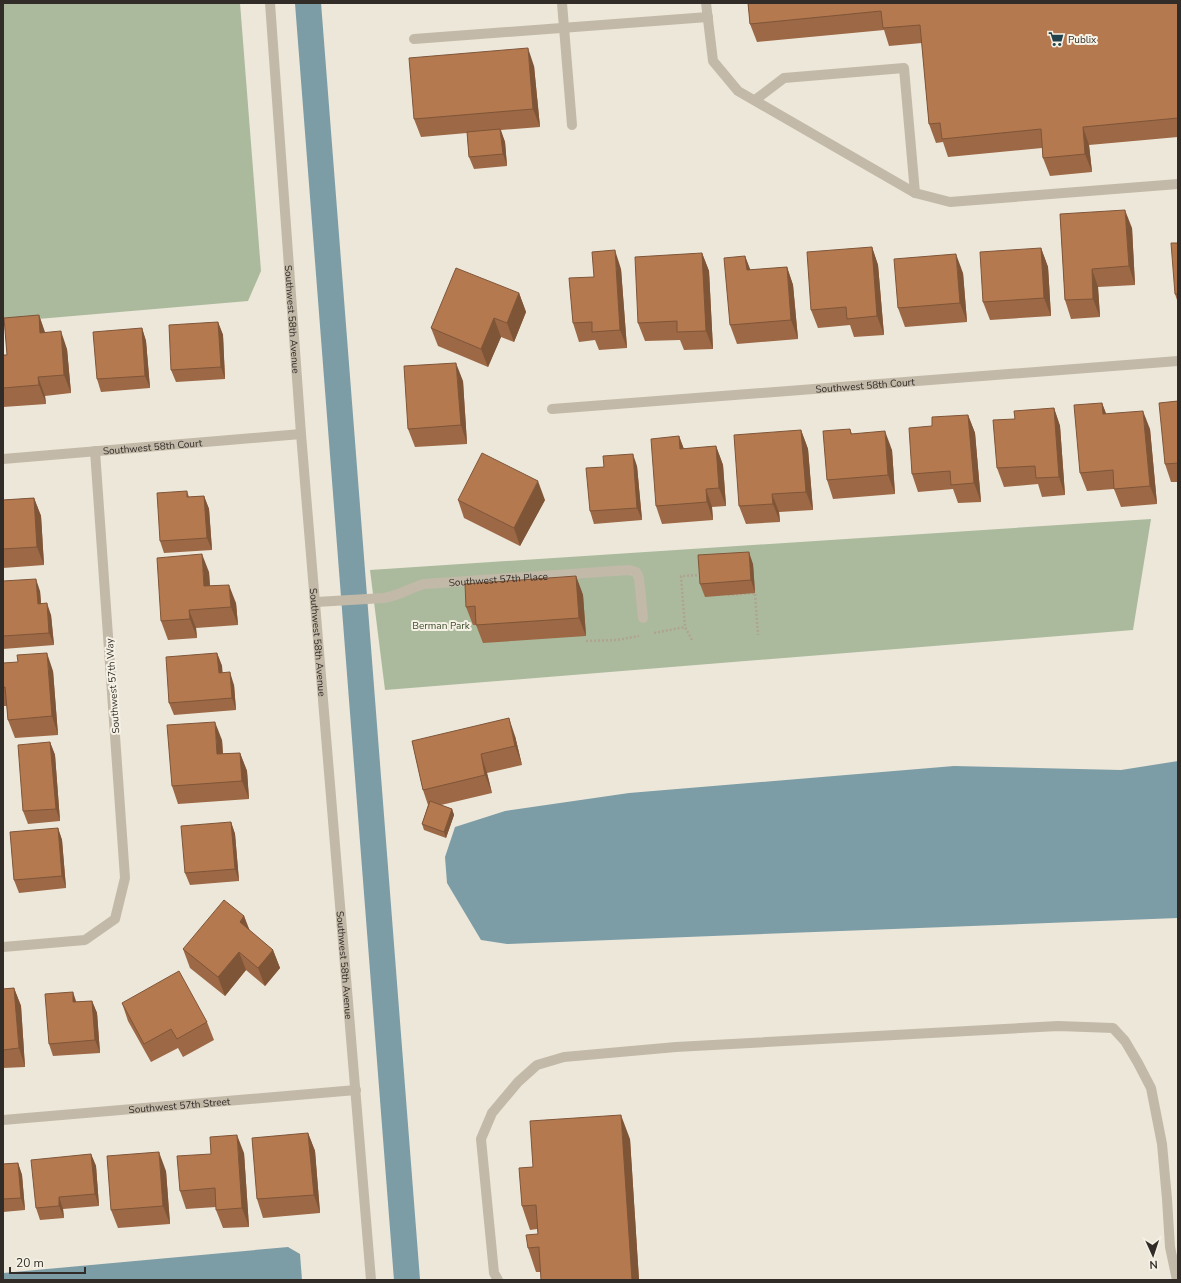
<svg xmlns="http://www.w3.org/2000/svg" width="1181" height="1283" font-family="'Nunito Sans',sans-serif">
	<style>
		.green { fill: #abba9c }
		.water { fill: #7d9da6 }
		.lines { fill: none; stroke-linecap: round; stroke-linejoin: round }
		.canal { stroke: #7d9da6; stroke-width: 26 }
		.path { stroke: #afa392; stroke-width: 2.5; stroke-dasharray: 2 2; stroke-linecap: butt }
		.minor { stroke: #c3b9a8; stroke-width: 10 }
		.wall { fill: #9c6845 }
		.shaded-wall { fill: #7f5538 }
		.building { fill: #b57950; stroke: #7f5538 }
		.labels { text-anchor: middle; stroke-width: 4; stroke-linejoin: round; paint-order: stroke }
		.poi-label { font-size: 10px; fill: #312c27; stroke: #f6f1e5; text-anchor: start }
		.street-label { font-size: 10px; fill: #312c27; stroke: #f6f1e5 }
		.park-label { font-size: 10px; fill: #3c4c2e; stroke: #f6f1e5 }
	</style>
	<rect width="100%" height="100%" fill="#ede7da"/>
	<g class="green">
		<polygon points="3,3 240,3 261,271 248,301 3,322"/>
		<polygon points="1151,519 1133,630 385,690 370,570"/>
	</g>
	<g class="water">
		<polygon points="1178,761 1178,918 507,944 481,940 447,883 445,857 455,827 505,811 629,793 954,766 1121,770"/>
		<polygon points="288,1247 300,1254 302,1280 3,1280 3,1273"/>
	</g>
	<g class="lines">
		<polyline class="canal" points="308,3 407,1280"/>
		<g class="path">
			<polyline points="728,595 755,593 758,635"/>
			<polyline points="654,633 685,627"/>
			<polyline points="692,640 685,627 681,576 702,575"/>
			<polyline points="586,641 617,640 639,636"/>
		</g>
		<g class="minor">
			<path id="s1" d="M270 3 301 434 371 1280"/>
			<polyline points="562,3 572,125"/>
			<polyline points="706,3 713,61 738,91 915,193 950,202 1178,184"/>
			<polyline points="414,39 708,17"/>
			<polyline points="755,100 784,78 904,68 915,193"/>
			<path id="s2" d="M552 409 1178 361"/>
			<path id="s3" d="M3 459 301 434"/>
			<path id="s4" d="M316 602 384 598C399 596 410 588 424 584L629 570 636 572 639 578 643 618"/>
			<polyline points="3,947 85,940 115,919 125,878 95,451"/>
			<path id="s5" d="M3 1120 356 1090"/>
			<polyline points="498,1280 494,1273 481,1139 492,1113 518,1082 537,1065 564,1057 676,1047 1058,1026 1113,1028 1125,1041 1138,1063 1151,1088 1162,1144 1167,1199 1170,1247 1177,1280"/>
		</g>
	</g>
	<g class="wall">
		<polygon points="748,3 1178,3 1178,137 1089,145 1092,172 1050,176 1043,158 1042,148 948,157 943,142 936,143 929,124 922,43 889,46 884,30 757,42 750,24"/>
		<polygon points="534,66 540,127 501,130 505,142 507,166 474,169 469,157 467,133 421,137 414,119"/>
		<polygon points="1060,214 1132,228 1135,285 1098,287 1100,317 1071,319 1065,300"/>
		<polygon points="1178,243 1178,303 1175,294"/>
		<polygon points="872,247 878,265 884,335 854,337 850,325 818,328 811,310"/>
		<polygon points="1041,248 1048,267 1051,316 990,320 983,302"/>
		<polygon points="702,253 709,271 713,349 684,350 680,340 645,341 638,323"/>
		<polygon points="745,256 750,270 787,267 793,285 798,339 737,344 730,325"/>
		<polygon points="621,269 627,348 599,350 595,340 579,342 573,323 594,277"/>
		<polygon points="963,273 967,322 905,327 898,308"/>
		<polygon points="519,293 526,312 514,342 501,337 488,367 438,346 431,328"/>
		<polygon points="39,315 45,332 67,349 71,393 45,396 46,404 3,407 3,355 7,355"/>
		<polygon points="218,322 223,335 225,379 176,382 171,370"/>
		<polygon points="142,328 146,341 150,388 101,392 97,379"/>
		<polygon points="463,381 467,444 415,447 408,429"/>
		<polygon points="1178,401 1178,482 1171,482 1165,464"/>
		<polygon points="1102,403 1106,414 1150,429 1157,504 1121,507 1114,489 1087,491 1080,473"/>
		<polygon points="1054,408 1060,426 1065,495 1042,497 1038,484 1004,487 997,468 1015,419"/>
		<polygon points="968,415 975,433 981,502 958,503 953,489 918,492 912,474 932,426"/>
		<polygon points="850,429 852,434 892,450 895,494 833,499 827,480"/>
		<polygon points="801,430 808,449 813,510 779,512 780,522 746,524 739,506"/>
		<polygon points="679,436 684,449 716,446 723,465 726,506 712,507 713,520 662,524 656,506"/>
		<polygon points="637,466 642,520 594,524 590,511"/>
		<polygon points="187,491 189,497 204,496 209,509 212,550 164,553 160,541"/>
		<polygon points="34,498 41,516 44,565 3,568 3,500"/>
		<polygon points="458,500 545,500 520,546 464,518"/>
		<polygon points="753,564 755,593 705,597 700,584"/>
		<polygon points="209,572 210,586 236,603 238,625 196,628 197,638 168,640 161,621"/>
		<polygon points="576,576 583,595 586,636 483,643 476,625 473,625 466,607"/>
		<polygon points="3,581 40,591 41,603 51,615 54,645 3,649"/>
		<polygon points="217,653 222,666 222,673 234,685 236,710 174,715 169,703"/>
		<polygon points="3,663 53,671 58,735 15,738 8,720 7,706 3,706"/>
		<polygon points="515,736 522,765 487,773 492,793 441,805 452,809 454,815 446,838 424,830 422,824 428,805 423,790 412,741"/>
		<polygon points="222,740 223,754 240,753 247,771 249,799 178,804 172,786"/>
		<polygon points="50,742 55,755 60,821 28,824 23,811"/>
		<polygon points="231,822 235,834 239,881 190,885 185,873"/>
		<polygon points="58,828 62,840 66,888 19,893 14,880"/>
		<polygon points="244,916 250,931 273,950 280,968 265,986 246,970 225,996 190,968 183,949"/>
		<polygon points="14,988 21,1006 25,1067 3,1068 3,989"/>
		<polygon points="92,1001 97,1013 100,1053 53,1056 49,1044 76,1002"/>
		<polygon points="122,1003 207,1022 214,1040 183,1057 178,1048 151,1062 128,1021"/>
		<polygon points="308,1133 315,1151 320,1213 263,1218 257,1199"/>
		<polygon points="630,1139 639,1280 541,1280 541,1272 536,1272 528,1248 538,1234 537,1229 530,1230 522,1206 533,1167"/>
		<polygon points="244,1153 249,1227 223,1228 216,1210 216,1207 186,1209 180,1191"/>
		<polygon points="91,1154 96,1166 99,1206 63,1209 64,1218 40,1220 36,1208"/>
		<polygon points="18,1163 22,1175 25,1210 3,1212 3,1164"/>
		<polygon points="166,1171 170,1224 118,1228 111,1210"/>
	</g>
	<g class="shaded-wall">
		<polygon points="528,48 534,66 540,127 533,109"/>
		<polygon points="1083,127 1089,145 1092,172 1085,154"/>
		<polygon points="500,129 505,142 507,166 503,154"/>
		<polygon points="1125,210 1132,228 1135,285 1129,266"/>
		<polygon points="872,247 878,265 884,335 877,316"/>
		<polygon points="1041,248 1048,267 1051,316 1044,298"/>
		<polygon points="615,250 621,269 627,348 620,330"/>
		<polygon points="702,253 709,271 713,349 706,331"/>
		<polygon points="956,254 963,273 967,322 960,303"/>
		<polygon points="745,256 752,274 747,270"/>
		<polygon points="787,267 793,285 798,339 791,320"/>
		<polygon points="1092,269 1098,287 1100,317 1093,299"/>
		<polygon points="519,293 526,312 514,342 507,323"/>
		<polygon points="39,315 45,333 40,333"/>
		<polygon points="494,318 501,337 488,367 481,349"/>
		<polygon points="218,322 223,335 225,379 221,367"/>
		<polygon points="142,328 146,341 150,388 145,376"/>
		<polygon points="61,331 67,349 71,393 64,375"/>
		<polygon points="456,363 463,381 467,444 461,425"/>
		<polygon points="38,377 45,396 46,404 39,385"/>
		<polygon points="1102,403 1109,421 1103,414"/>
		<polygon points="1054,408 1060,426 1065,495 1059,477"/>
		<polygon points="1143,411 1150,429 1157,504 1150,486"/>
		<polygon points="968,415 975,433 981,502 974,483"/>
		<polygon points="801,430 808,449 813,510 806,492"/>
		<polygon points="885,431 892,450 895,494 888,475"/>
		<polygon points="679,436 686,455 680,449"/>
		<polygon points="716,446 723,465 726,506 719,488"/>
		<polygon points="633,454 637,466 642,520 637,508"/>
		<polygon points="538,481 545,500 520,546 514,528"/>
		<polygon points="706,489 712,507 713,520 707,502"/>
		<polygon points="772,494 779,512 780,522 773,504"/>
		<polygon points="204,496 209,509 212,550 207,538"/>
		<polygon points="34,498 41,516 44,565 37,547"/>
		<polygon points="749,552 753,564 755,593 751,580"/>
		<polygon points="202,554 209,572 211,605 204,586"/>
		<polygon points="576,576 583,595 586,636 579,618"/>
		<polygon points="36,579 40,591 42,616 38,604"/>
		<polygon points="229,585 236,603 238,625 231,607"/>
		<polygon points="47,603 51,615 54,645 49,633"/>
		<polygon points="189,610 196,628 197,638 190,619"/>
		<polygon points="47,653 53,671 58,735 52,716"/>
		<polygon points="217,653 222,666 224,686 219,673"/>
		<polygon points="230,672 234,685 236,710 232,698"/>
		<polygon points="509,718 515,736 522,765 515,746"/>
		<polygon points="215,722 222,740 224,773 217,754"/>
		<polygon points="50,742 55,755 60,821 56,809"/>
		<polygon points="240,753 247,771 249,799 242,781"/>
		<polygon points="481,754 487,773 492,793 485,775"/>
		<polygon points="452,809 454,815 446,838 444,832"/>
		<polygon points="231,822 235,834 239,881 235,869"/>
		<polygon points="58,828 62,840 66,888 62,876"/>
		<polygon points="244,916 251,935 240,922"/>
		<polygon points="273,950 280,968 265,986 258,968"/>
		<polygon points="239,952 246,970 225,996 218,977"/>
		<polygon points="14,988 21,1006 25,1067 19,1048"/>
		<polygon points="73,992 77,1004 73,1002"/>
		<polygon points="92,1001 97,1013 100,1053 95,1040"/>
		<polygon points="621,1115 630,1139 639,1280 632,1280"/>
		<polygon points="308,1133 315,1151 320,1213 314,1195"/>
		<polygon points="237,1135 244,1153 249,1227 242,1208"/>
		<polygon points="159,1152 166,1171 170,1224 163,1206"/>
		<polygon points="91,1154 96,1166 99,1206 95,1194"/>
		<polygon points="18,1163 22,1175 25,1210 21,1198"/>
		<polygon points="59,1197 63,1209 64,1218 59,1206"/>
	</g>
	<g class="building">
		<polygon points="748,3 1178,3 1178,118 1083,127 1085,154 1043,158 1041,129 942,139 940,123 929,124 920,25 883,28 881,11 750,24"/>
		<polygon points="528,48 533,109 414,119 409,58"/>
		<polygon points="500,129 503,154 469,157 467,132"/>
		<polygon points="1125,210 1129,266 1092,269 1093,299 1065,300 1060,214"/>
		<polygon points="1171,243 1178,243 1178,294 1175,294"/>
		<polygon points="872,247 877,316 847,319 846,307 811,310 807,252"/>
		<polygon points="1041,248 1044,298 983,302 980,252"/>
		<polygon points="615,250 620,330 592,332 592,322 573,323 569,278 594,277 592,252"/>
		<polygon points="702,253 706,331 677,332 677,321 638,323 635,257"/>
		<polygon points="956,254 960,303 898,308 894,259"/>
		<polygon points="745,256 747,270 787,267 791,320 730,325 724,258"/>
		<polygon points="456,268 519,293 507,323 494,318 481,349 431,328"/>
		<polygon points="39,315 40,333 61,331 64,375 38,377 39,385 3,388 3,355 7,355 4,318"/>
		<polygon points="218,322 221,367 171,370 169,325"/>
		<polygon points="142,328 145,376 97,379 93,332"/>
		<polygon points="456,363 461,425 408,429 404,366"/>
		<polygon points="1178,401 1178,463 1165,464 1159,403"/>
		<polygon points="1102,403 1103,414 1143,411 1150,486 1114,489 1113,470 1080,473 1074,405"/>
		<polygon points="1054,408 1059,477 1036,478 1035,466 997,468 993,420 1015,419 1014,411"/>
		<polygon points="968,415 974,483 951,485 950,471 912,474 909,428 932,426 932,417"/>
		<polygon points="850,429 851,434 885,431 888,475 827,480 823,431"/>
		<polygon points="801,430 806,492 772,494 773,504 739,506 734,435"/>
		<polygon points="679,436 680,449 716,446 719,488 706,489 707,502 656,506 651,439"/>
		<polygon points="482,453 538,481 514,528 458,500"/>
		<polygon points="633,454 637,508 590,511 586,468 604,467 603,456"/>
		<polygon points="187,491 187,497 204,496 207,538 160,541 157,493"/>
		<polygon points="34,498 37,547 3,549 3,500"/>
		<polygon points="749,552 751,580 700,584 698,555"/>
		<polygon points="202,554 204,586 229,585 231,607 189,610 190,619 161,621 157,558"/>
		<polygon points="576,576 579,618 476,625 475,606 466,607 465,584"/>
		<polygon points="36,579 38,604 47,603 49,633 3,636 3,581"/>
		<polygon points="47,653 52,716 8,720 5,687 3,687 3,663 18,662 17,655"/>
		<polygon points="217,653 219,673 230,672 232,698 169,703 166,657"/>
		<polygon points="509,718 515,746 481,754 485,775 423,790 412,741"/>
		<polygon points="215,722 217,754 240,753 242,781 172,786 167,725"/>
		<polygon points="50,742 56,809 23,811 18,745"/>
		<polygon points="430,801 452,809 444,832 422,824"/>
		<polygon points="231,822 235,869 185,873 181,826"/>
		<polygon points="58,828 62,876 14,880 10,832"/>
		<polygon points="224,900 244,916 240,922 273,950 258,968 239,952 218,977 183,949"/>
		<polygon points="179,971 207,1022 177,1039 171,1029 144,1044 122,1003"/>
		<polygon points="14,988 19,1048 3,1050 3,989"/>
		<polygon points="73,992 73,1002 92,1001 95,1040 49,1044 45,994"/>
		<polygon points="621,1115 632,1280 541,1280 539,1247 528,1248 526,1235 538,1234 536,1205 522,1206 519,1168 533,1167 530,1121"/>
		<polygon points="308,1133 314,1195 257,1199 252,1138"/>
		<polygon points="237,1135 242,1208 216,1210 215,1188 180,1191 177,1156 211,1154 210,1137"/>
		<polygon points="159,1152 163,1206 111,1210 107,1156"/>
		<polygon points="91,1154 95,1194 59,1197 59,1206 36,1208 31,1160"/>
		<polygon points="18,1163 21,1198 3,1199 3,1164"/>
	</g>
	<defs>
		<symbol id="supermarket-bare" viewBox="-9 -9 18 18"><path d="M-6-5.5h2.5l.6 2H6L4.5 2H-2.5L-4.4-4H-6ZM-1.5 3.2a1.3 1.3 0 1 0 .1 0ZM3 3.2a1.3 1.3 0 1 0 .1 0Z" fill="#22434d" stroke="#f6f1e5" stroke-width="2.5" paint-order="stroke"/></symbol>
	</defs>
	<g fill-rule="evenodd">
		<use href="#supermarket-bare" x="1045" y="28" width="22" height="22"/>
	</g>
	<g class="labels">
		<g class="poi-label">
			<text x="1068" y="43">Publix</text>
		</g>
		<g class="street-label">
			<text dy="4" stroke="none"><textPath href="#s1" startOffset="317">Southwest 58th Avenue</textPath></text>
			<text dy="4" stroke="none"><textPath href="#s2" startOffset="314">Southwest 58th Court</textPath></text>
			<text dy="4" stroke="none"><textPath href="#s3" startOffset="150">Southwest 58th Court</textPath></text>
			<text dy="4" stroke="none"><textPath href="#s4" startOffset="185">Southwest 57th Place</textPath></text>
			<text dy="4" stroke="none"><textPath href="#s1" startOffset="641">Southwest 58th Avenue</textPath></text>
			<text transform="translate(112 686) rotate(-94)" y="4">Southwest 57th Way</text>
			<text dy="4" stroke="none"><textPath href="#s1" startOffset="965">Southwest 58th Avenue</textPath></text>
			<text dy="4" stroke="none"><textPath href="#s5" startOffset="177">Southwest 57th Street</textPath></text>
		</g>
		<g class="park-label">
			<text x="441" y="629">Berman Park</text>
		</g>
	</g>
	<rect width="1181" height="1283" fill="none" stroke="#312c27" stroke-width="8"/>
	<g transform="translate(1153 1255) rotate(177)" stroke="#f6f1e5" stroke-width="3" paint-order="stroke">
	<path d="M0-3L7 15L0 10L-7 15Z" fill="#312c27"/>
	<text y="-6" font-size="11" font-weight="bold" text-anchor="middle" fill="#312c27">N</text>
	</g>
	<path d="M10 1267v6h75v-6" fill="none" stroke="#312c27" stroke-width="2"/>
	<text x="16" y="1267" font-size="12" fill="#312c27" stroke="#f6f1e5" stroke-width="3" paint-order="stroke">20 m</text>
</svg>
